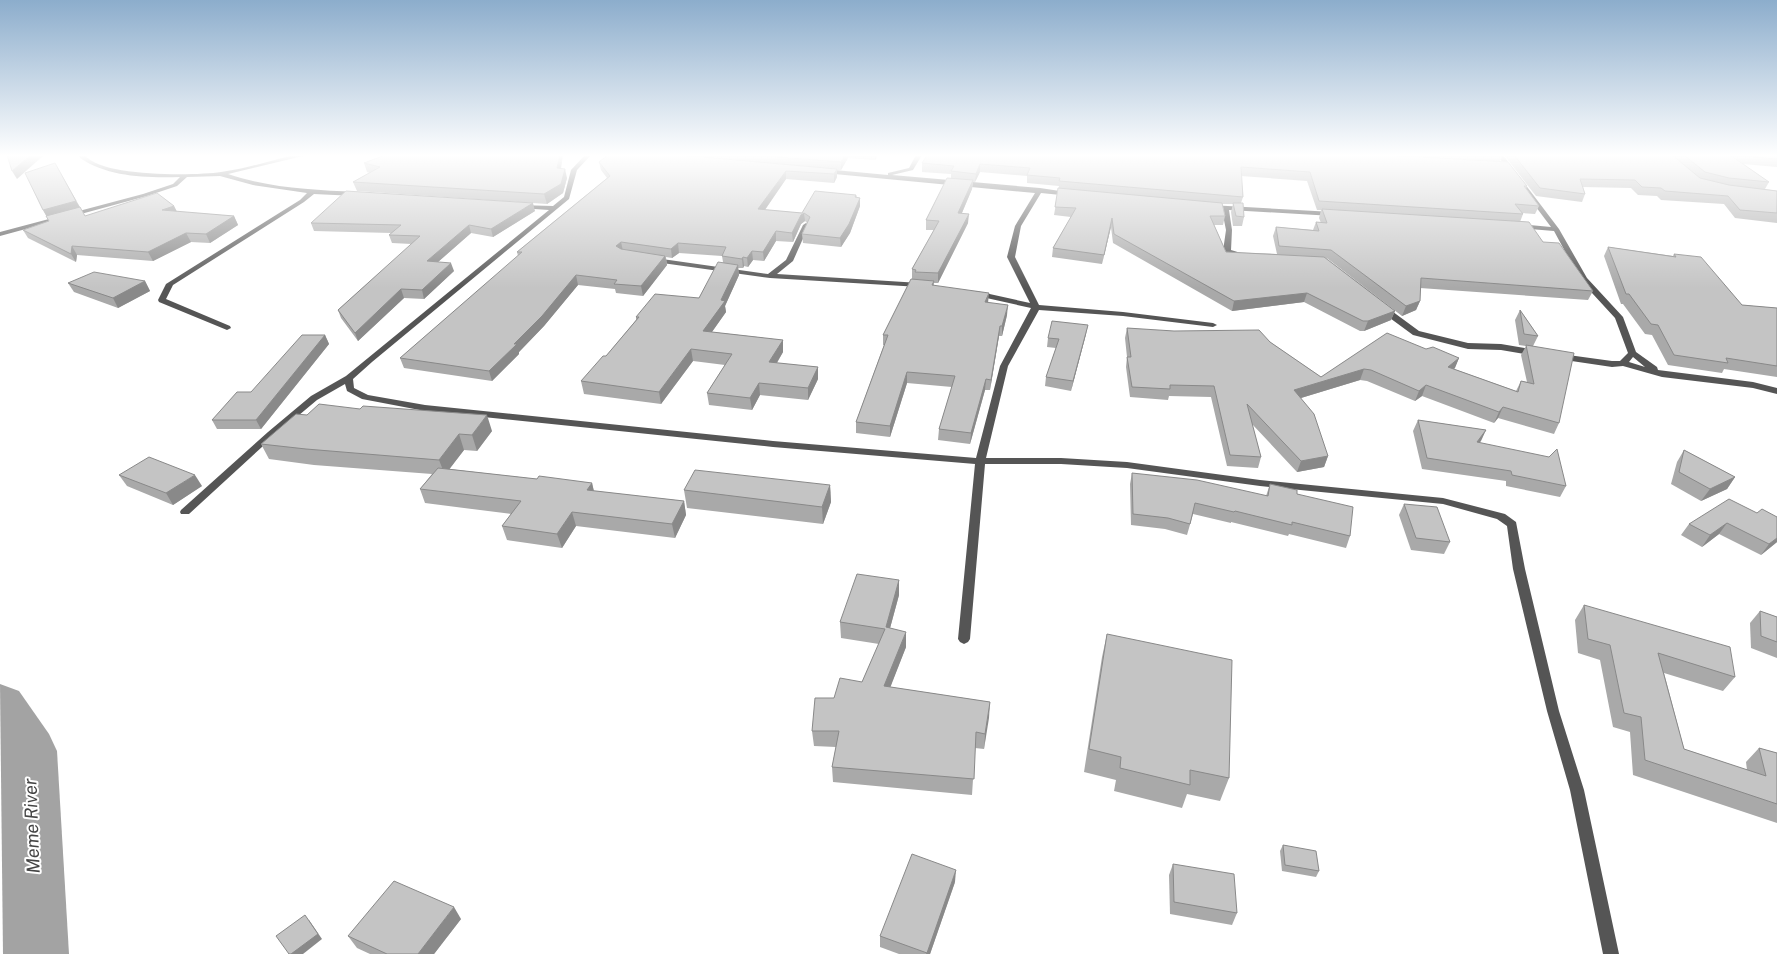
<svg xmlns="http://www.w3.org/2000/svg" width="1777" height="954" font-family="'Public Sans',sans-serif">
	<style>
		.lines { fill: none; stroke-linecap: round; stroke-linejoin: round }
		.river { fill: #a3a3a3; fill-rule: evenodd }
		.street { fill: #555; fill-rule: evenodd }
		.wall { fill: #a9a9a9; fill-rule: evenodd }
		.shaded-wall { fill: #898989 }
		.building { fill: #c4c4c4; stroke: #898989 }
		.labels { text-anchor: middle; stroke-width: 4; stroke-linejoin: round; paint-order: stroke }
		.near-water-label { font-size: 18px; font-style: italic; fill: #444; stroke: #fff }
	</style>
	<rect width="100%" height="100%" fill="#fff"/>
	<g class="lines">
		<polygon class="river" points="0,684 19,691 49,734 57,751 69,954 3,954"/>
		<g class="street">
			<path d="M79 155H85C100 177 194 176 221 172 246 169 271 160 295 155H304L303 156 228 174C269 188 313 190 356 192L359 194 356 196 314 194 304 202 173 285 166 299 230 326 231 328 227 330 159 302 158 300 166 284 300 200 307 193 253 185 220 176 187 177 177 186 147 196 0 236V232L143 194 173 184 180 177C146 178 108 177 80 158Z"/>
			<polygon points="585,155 591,155 577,170 569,199 372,362 353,379 354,388 368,395 425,405 773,441 976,458 1000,366 1031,308 973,295 972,293 976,291 1030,303 1007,257 1015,226 1035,193 824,173 821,171 824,169 888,175 888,173 909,168 916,155 922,155 913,170 892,175 1040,188 1073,193 1073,195 1071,196 1041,193 1021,226 1015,257 1039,305 1123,312 1213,323 1217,325 1213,327 1123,316 1039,310 1008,366 986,458 1061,458 1127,462 1260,480 1443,498 1505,514 1516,522 1525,569 1559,711 1584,790 1619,954 1603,954 1570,790 1547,711 1513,569 1507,526 1497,519 1443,504 1260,486 1127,468 1061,464 985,464 970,639 968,642 964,644 960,642 958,639 975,464 773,447 425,411 362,399 347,391 345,384 317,400 274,436 189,514 181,514 180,512 181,510 268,432 311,396 346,376 549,210 520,208 517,206 518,205 553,206 564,197 571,170"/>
			<path d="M1497 155H1503L1559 229 1587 278 1623 317 1636 352 1657 367 1658 370 1753 382 1777 388V394L1753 388 1662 377 1623 366 1612 367 1558 359V355L1561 354 1612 361H1620L1628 353 1615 318 1581 281 1554 231 1519 228 1516 226 1519 224 1551 227ZM1633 357 1645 367 1629 362Z"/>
			<polygon points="1210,205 1333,212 1336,214 1333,216 1229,210 1232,230 1231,250 1244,254 1245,256 1241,258 1223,251 1226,230 1222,210 1208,208 1207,207"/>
			<polygon points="806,223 809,225 793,261 777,274 920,283 924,285 920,287 770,278 655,262 651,260 655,258 768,274 786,260 803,225"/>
			<polygon points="1379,306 1385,306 1419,331 1468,343 1501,344 1537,350 1541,353 1537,356 1501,350 1468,349 1413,335 1379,310"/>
		</g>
	</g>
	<g class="wall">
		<polygon points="385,155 563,155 561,169 567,178 563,193 547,204 357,191 353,182 370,173 367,172 364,163"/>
		<polygon points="608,155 878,155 875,160 848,158 841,170 837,170 837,177 834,183 786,179 765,210 802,213 856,195 857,197 860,198 860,206 850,233 841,247 803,243 802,234 807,223 805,221 801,224 793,242 776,241 764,261 753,260 748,267 744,266 743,268 738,268 739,275 725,306 726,312 712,332 783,340 783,352 777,363 818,367 818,379 808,400 760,395 752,410 709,405 707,393 725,365 693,361 661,404 584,394 581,381 606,356 636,320 636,317 699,298 723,262 722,256 679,253 672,258 666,257 667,265 643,296 616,293 615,289 578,285 544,326 519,352 519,354 492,381 404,368 400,358 518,256 517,252 607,178 601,170 599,162"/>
		<path d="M927 155H1503L1500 161 1527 186 1526 189 1539 206 1535 214 1522 213 1523 214 1520 222 1543 242 1593 291 1588 300 1420 288V301L1416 310 1402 316 1328 259 1326 258 1395 311 1391 320 1364 331H1360L1304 302 1232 311 1113 243 1111 227 1102 264 1052 257 1053 248 1071 217 1054 215 1059 186 1027 183V176L980 172 975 182H973L972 189 962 213 968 223 938 283H934V286L988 302 1007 315 1002 336H999L990 390H985L970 444 938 440 939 429 952 387 907 383 890 437 856 433V422L884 345H883V335L912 279V269L934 230H926V220L951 178V174L922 172V163ZM1241 176 1307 181 1317 210H1321L1319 218 1321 223 1316 222 1313 230 1276 227 1273 236 1277 254 1226 252 1214 225H1223L1225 216 1222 204H1233L1231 212 1233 226H1242L1244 217 1241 203 1243 197Z"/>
		<polygon points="1504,155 1777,155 1777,167 1743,164 1769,182 1765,189 1777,191 1777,223 1735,218 1724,204 1661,200 1657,196 1638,195 1631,188 1583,187 1585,194 1582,202 1536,196"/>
		<polygon points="55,163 85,216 174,206 177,212 234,216 238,225 210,243 191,242 153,261 77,255 76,262 28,238 23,230 49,221 43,210"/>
		<polygon points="535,211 493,237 471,233 438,262 454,271 424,299 404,298 358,341 341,318 338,310 412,244 392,243 389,235 392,233 314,231 311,223"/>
		<polygon points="1608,247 1673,256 1674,254 1742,305 1777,308 1777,377 1724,369 1722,373 1668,365 1652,335 1645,334 1623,304 1621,304 1604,256"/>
		<polygon points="145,281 150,291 118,308 74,292 68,283"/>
		<polygon points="1520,310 1538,336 1533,346 1559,423 1554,434 1498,418 1494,423 1422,396 1415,401 1367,381 1360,380 1301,398 1328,456 1324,467 1297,472 1252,424 1261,457 1258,468 1227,466 1211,397 1169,396 1168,400 1130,397 1126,367 1127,357 1125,338 1127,328 1270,342 1321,377 1426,349 1459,358 1454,369 1516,391 1521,381 1527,382 1521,355 1526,346 1519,345 1515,320"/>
		<polygon points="1086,334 1071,391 1045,386 1046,377 1056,348 1047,347 1048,338"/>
		<polygon points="325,335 329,344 261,429 217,429 212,420 251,392"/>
		<polygon points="307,415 492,431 477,451 464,450 449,469 537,479 592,483 594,491 684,501 686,515 675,538 576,526 562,548 507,540 502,526 511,514 425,503 420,489 432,474 314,465 269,459 261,444"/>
		<polygon points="1418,420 1486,430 1479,443 1566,486 1560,497 1506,486 1506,481 1422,469 1413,431"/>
		<polygon points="1684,450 1735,477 1727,489 1701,501 1671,484 1677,462"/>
		<polygon points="1132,473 1266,496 1270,484 1297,494 1350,536 1346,548 1289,534 1288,536 1231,522 1231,523 1193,514 1187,535 1165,529 1131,525 1130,484"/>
		<polygon points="119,475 202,486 173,505 127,486"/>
		<polygon points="830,485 831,502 823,524 687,508 684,490"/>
		<polygon points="1404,504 1450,542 1444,554 1411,550 1399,515"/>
		<polygon points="1757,513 1777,517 1777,542 1761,555 1719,534 1702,547 1681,535 1689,524"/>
		<polygon points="899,580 899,595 890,628 906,647 890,687 990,702 984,749 975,748 972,795 833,782 832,767 836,747 814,746 812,731 862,682 879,644 841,638 840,622"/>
		<polygon points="1584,605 1735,677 1723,691 1664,673 1684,749 1747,770 1746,762 1759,748 1777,753 1777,823 1633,775 1630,732 1613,727 1600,660 1578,653 1575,620"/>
		<polygon points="1760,611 1777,617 1777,658 1751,648 1750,623"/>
		<polygon points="1107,634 1229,778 1220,801 1187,794 1182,808 1114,791 1116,780 1084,772 1102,657"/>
		<polygon points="1283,845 1319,871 1316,877 1282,871 1280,851"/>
		<polygon points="1173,864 1237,913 1232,925 1170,914 1169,875"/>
		<polygon points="955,882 930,954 899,954 880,947 880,936"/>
		<polygon points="461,919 434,954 370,954 357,948 348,936"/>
	</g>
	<g class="shaded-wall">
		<polygon points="31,155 44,155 17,179 12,171"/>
		<polygon points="560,155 563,155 559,177 557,168"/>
		<polygon points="845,155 848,155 848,158 841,170 841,162"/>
		<polygon points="875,155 878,155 875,160"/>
		<polygon points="980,164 980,172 975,182 976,174"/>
		<polygon points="565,169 567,178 563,193 547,204 544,194"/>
		<polygon points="837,169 837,177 834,183 834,174"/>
		<polygon points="786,171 786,179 759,218 758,209"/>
		<polygon points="973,180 972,189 958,222 958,213"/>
		<polygon points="860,198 860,206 850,233 841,247 840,238"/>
		<polygon points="76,201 81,209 47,217 43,210"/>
		<polygon points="533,203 535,211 493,237 491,229"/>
		<polygon points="174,206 178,214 162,210"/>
		<polygon points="804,213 805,221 801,224 793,242 792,233 801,215"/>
		<polygon points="969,214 968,223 938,283 938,273"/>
		<polygon points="234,216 238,225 210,243 206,234"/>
		<polygon points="1112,218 1111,227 1102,264 1104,255"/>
		<polygon points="469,225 471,233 430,269 427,261"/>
		<polygon points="776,231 776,241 764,261 763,252"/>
		<polygon points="186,233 191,242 153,261 148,252"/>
		<polygon points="621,242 623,251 616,246"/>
		<polygon points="678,243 679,253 672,258 671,249"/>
		<polygon points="72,246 77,255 76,262 71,254"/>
		<polygon points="752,251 753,260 748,267 747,258"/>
		<polygon points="665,256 667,265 643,296 641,286"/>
		<polygon points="743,257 744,266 743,268 742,259"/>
		<polygon points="451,263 454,271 424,299 422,290"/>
		<polygon points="738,265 739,275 725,306 726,312 704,343 703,331 721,300"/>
		<polygon points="576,275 578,285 544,326 519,352 519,354 492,381 489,371"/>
		<polygon points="145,281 150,291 118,308 113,298"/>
		<polygon points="401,289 404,298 358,341 355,333"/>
		<polygon points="989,293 988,303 985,302"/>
		<polygon points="1307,293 1304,302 1232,311 1234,301"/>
		<polygon points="1420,301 1416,310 1402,316 1406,306"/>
		<polygon points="1008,305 1007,315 1002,336 1002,326"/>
		<polygon points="1395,311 1391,320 1364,331 1368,321"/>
		<polygon points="1088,325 1086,334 1071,391 1073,381"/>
		<polygon points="1000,326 999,336 990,390 991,380"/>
		<polygon points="325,335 329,344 261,429 256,420"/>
		<polygon points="783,340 783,352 770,374 769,362"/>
		<polygon points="691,349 693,361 661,404 659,392"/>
		<polygon points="1459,358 1455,368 1444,378 1448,367"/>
		<polygon points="818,367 818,379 808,400 808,388"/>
		<polygon points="1364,369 1360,380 1291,401 1294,390"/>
		<polygon points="907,372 907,383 890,437 890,426"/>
		<polygon points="986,379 985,390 970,444 971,433"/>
		<polygon points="759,383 760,395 752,410 750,398"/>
		<polygon points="1426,385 1422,396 1415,401 1419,391"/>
		<polygon points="1503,407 1498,418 1494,423 1499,412"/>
		<polygon points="487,415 492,431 477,451 472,435"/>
		<polygon points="1486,430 1481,441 1471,453 1477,442"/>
		<polygon points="459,434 464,450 445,475 439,460"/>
		<polygon points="1328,456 1324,467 1297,472 1301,461"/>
		<polygon points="195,475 202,486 173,505 166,493"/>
		<polygon points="1735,477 1727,489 1701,501 1710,489"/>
		<polygon points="592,483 595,497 587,490"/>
		<polygon points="830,485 831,502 823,524 822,507"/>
		<polygon points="684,501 686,515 675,538 672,524"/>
		<polygon points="572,512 576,526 562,548 557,534"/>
		<polygon points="1727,523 1719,534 1702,547 1710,535"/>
		<polygon points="1777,538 1777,542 1761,555 1769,544"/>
		<polygon points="899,580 899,595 886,643 886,627"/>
		<polygon points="906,632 906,647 885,701 884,686"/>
		<polygon points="990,702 989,718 984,749 985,734"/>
		<polygon points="956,870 955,882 930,954 926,954"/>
		<polygon points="454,907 461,919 434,954 418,954"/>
		<polygon points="309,920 322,939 303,954 291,954"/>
	</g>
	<g class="building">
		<polygon points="7,155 31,155 12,171"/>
		<polygon points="385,155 560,155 557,168 565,169 561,184 544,194 353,182 380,167 364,163"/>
		<polygon points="608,155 680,155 837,169 834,174 786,171 758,209 802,213 815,191 856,195 855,197 860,198 849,224 840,238 802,234 810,217 804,213 801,215 792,233 776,231 763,252 752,251 747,258 743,257 742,259 722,256 726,247 678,243 671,249 621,242 616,246 621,249 665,256 641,286 614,284 617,280 576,275 542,316 514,344 517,344 489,371 400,358 522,252 517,252 610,176 599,162"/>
		<polygon points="752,155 845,155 841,162"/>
		<polygon points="927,155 1385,155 1508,162 1527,186 1524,186 1539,206 1515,204 1523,214 1319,201 1310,172 1241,167 1243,197 1059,181 1060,178 1027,175 1030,168 980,164 976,174 951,171 954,166 922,163"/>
		<polygon points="1514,155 1672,155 1700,178 1729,185 1777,191 1777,213 1740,210 1728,196 1665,191 1661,188 1642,187 1635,180 1580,179 1585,194 1540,188"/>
		<polygon points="1684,155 1730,155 1769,182 1729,178 1705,172"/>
		<polygon points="1731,155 1777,155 1777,159"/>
		<polygon points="55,163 76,201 43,210 25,173"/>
		<polygon points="947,178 973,180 958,213 969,214 938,273 915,272 916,270 912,269 939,221 926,220"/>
		<polygon points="1058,188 1222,203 1225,216 1210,216 1226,252 1324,257 1395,311 1368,321 1363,321 1307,293 1234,301 1114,234 1112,218 1104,255 1053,248 1076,208 1055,207"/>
		<polygon points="346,191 533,203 491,229 469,225 427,261 451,263 422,290 401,289 355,333 338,310 420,236 389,235 401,225 311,223"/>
		<polygon points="157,193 174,206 162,210 234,216 206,234 186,233 148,252 72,246 71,254 23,230 49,221 46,216 80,207 85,216"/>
		<polygon points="1233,203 1243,203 1244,217 1236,216"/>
		<polygon points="1322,209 1529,222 1543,242 1559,243 1593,291 1421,278 1420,301 1406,306 1331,250 1279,246 1276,227 1319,231 1316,222 1327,223"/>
		<polygon points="1608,247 1676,257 1674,254 1701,257 1742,305 1777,308 1777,366 1726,358 1728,363 1674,355 1658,325 1651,324 1629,294 1626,294"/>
		<polygon points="718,262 738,265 721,300 725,301 703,331 783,340 769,362 818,367 808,388 759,383 750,398 707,393 732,354 691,349 659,392 581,381 603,356 606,356 639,317 636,317 655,294 699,298"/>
		<polygon points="94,272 145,281 113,298 68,283"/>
		<polygon points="911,279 934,281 932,285 989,293 985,302 1008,305 1002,326 1000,326 991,380 986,379 971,433 939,429 955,376 907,372 890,426 856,422 888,335 883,335"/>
		<polygon points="1520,310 1538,336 1524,334"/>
		<polygon points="1052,321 1088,325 1073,381 1046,377 1059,339 1048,338"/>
		<polygon points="1127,328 1174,331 1259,330 1270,342 1321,377 1387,333 1426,349 1433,347 1459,358 1448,367 1518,392 1521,381 1534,384 1526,345 1574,353 1559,423 1503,407 1499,412 1426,385 1419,391 1371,370 1364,369 1294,390 1314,414 1328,456 1301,461 1247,404 1261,457 1230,455 1214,386 1170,385 1170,389 1132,387 1127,357 1131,357"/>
		<polygon points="302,335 325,335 256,420 212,420 237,392 251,392"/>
		<polygon points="319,404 360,409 363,406 487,415 472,435 459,434 439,460 306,449 261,444 296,414 307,415"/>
		<polygon points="1418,420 1486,430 1477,442 1549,457 1557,449 1566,486 1512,475 1511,471 1427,458"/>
		<polygon points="1684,450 1735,477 1710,489 1679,472"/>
		<polygon points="149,457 195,475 166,493 119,475"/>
		<polygon points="438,468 537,479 539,476 592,483 587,490 684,501 672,524 572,512 557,534 502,526 521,501 420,489"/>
		<polygon points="695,470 830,485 822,507 684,490"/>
		<polygon points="1132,473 1197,480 1268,496 1270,484 1297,490 1297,494 1353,507 1350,536 1292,522 1292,525 1235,511 1234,512 1195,503 1190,524 1168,518 1133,514"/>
		<polygon points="1729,499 1757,513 1762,509 1777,517 1777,538 1769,544 1727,523 1710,535 1689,524"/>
		<polygon points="1404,504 1437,507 1450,542 1416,538"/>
		<polygon points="857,574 899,580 886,627 906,632 884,686 990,702 985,734 976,732 974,779 832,767 839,731 812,731 815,698 834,698 840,678 862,682 885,629 840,622"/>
		<polygon points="1584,605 1730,647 1735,677 1658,653 1684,749 1766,776 1759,748 1777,753 1777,804 1645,760 1641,717 1624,713 1610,645 1588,639"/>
		<polygon points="1760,611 1777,617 1777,642 1761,636"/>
		<polygon points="1107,634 1232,660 1229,778 1190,770 1190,785 1120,768 1121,757 1089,749"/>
		<polygon points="1283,845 1316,851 1319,871 1285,865"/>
		<polygon points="912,854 956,870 927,953 880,936"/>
		<polygon points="1173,864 1234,874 1237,913 1174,902"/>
		<polygon points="394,881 454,907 418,954 387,954 348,936"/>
		<polygon points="305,915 318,934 291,954 289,954 276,936"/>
	</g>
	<linearGradient id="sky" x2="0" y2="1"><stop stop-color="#8cadcc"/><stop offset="0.54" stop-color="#fff"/><stop offset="1" stop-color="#fff" stop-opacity="0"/></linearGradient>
	<rect width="1777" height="288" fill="url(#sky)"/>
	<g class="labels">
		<g class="near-water-label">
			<text transform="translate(32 826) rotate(-92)" y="6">Meme River</text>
		</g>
	</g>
</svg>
